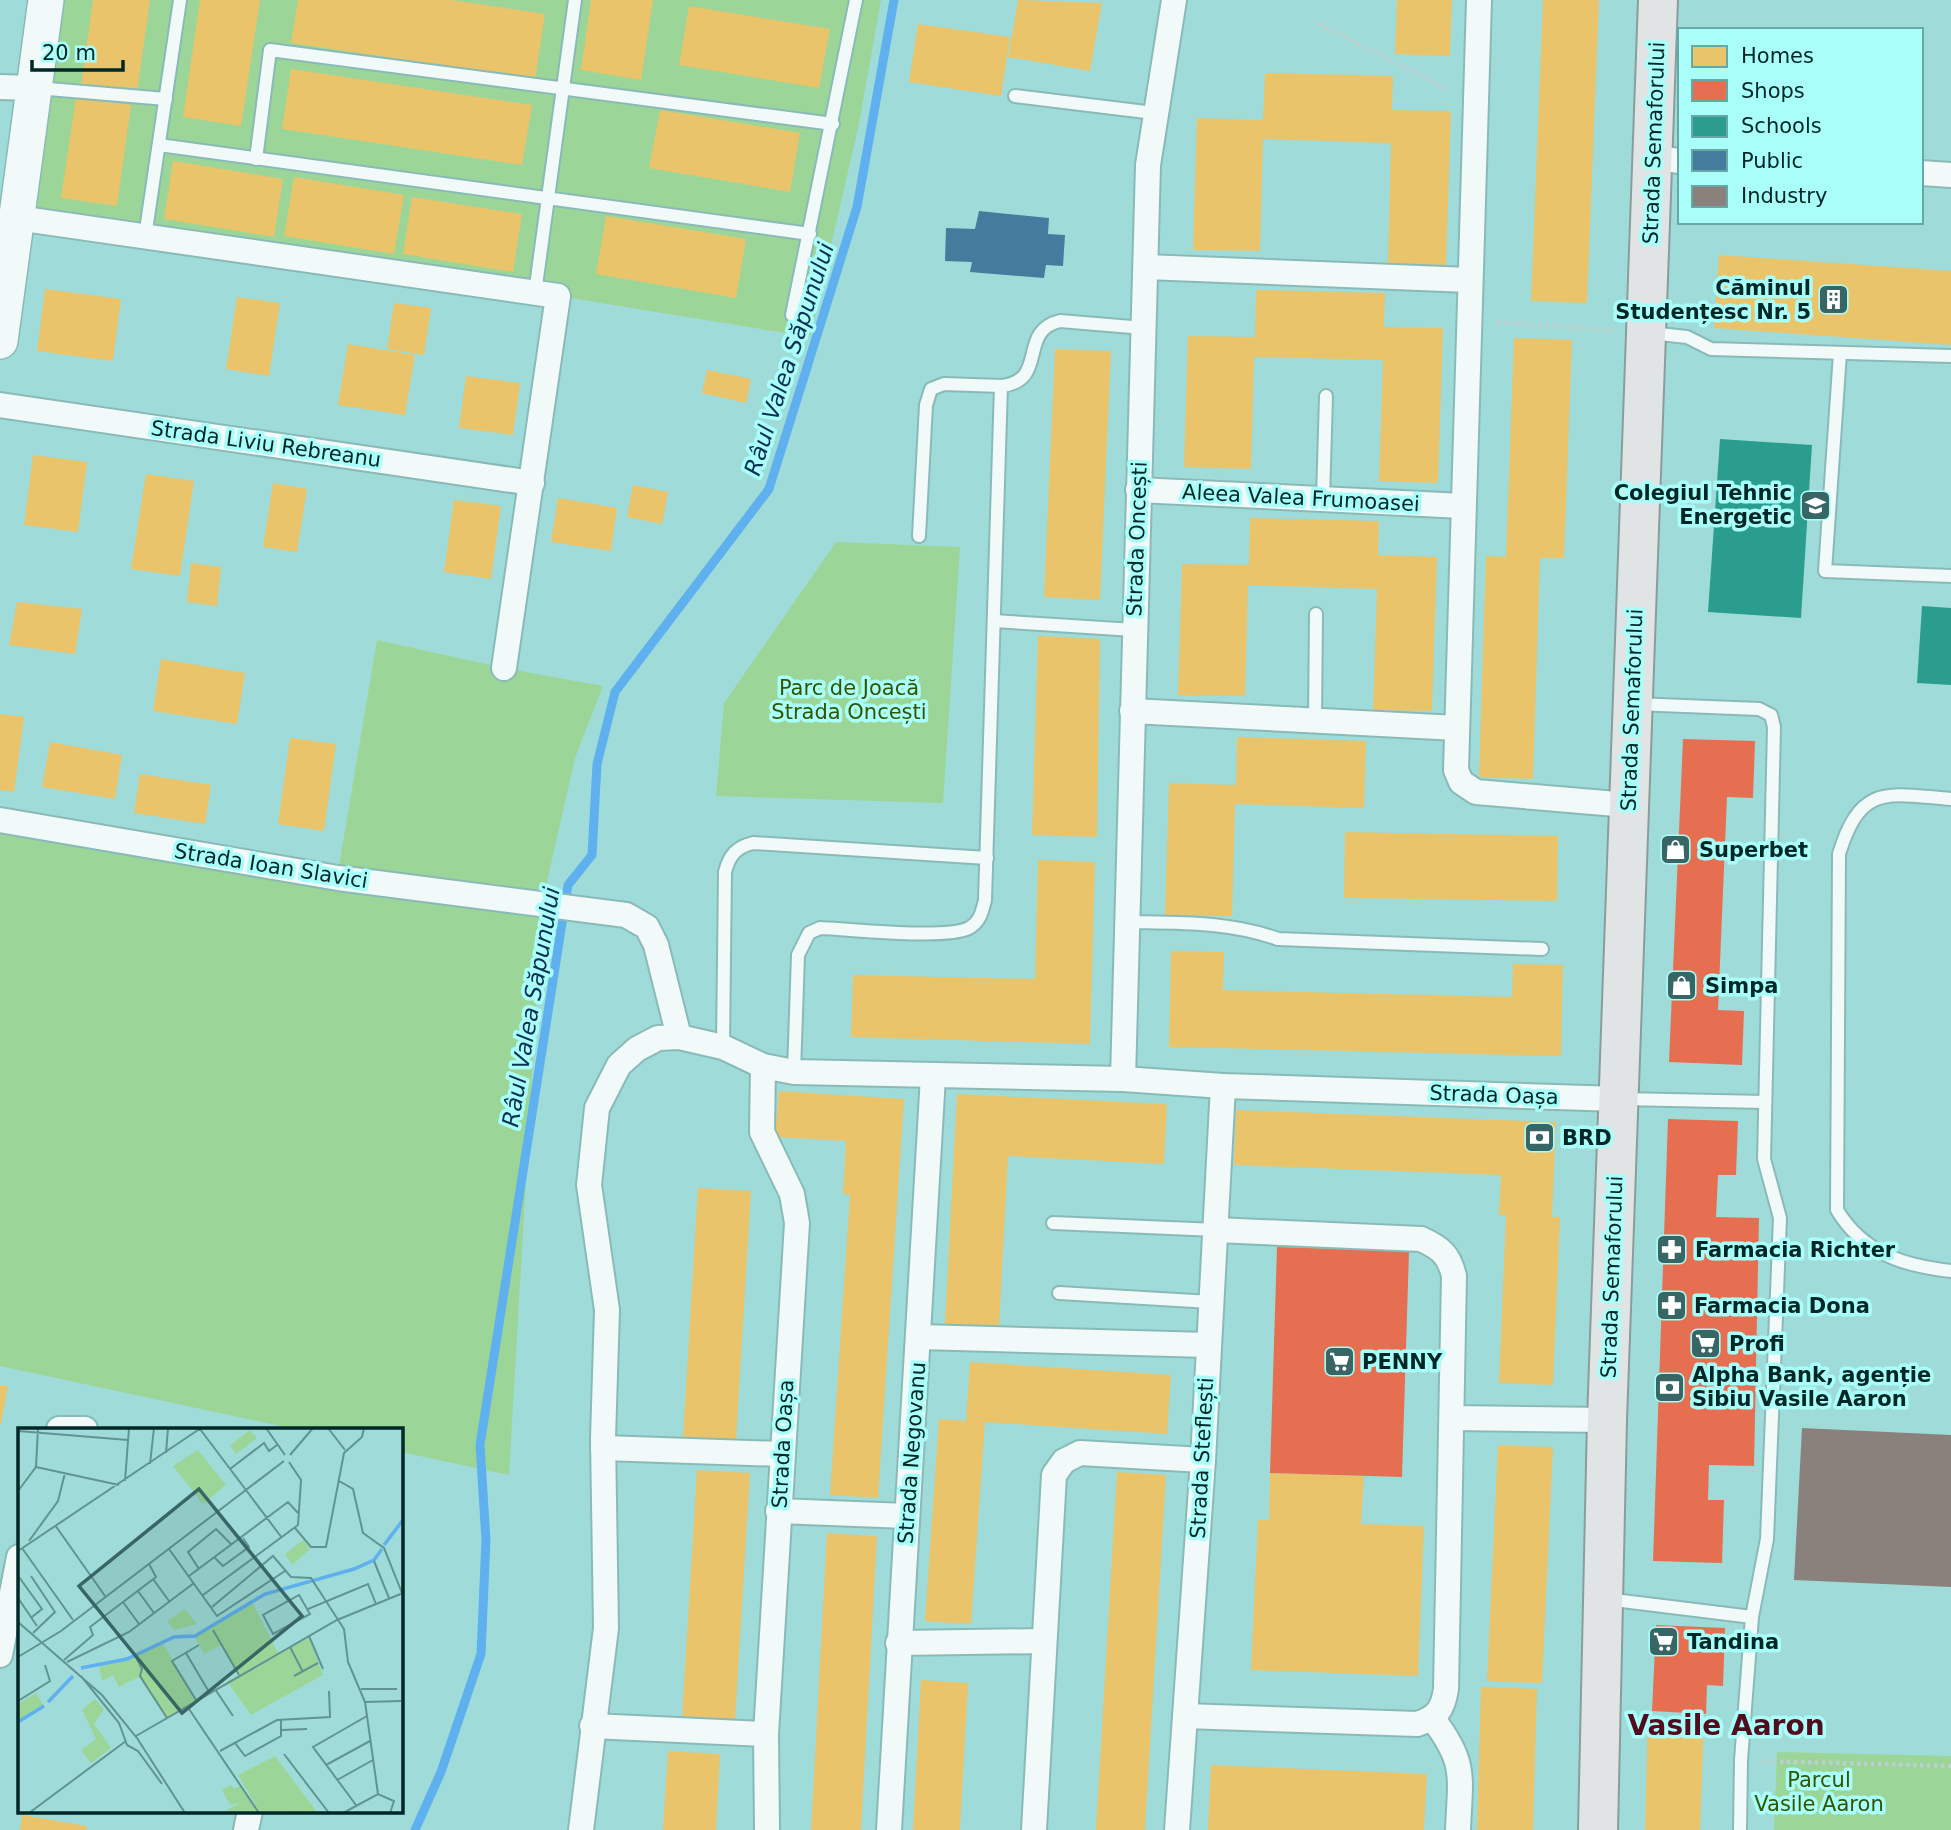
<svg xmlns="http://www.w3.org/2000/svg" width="1951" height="1830" font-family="'DejaVu Sans',sans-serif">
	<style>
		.green { fill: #9bd698 }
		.homes { fill: #e9c46a }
		.shops { fill: #e76f51 }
		.schools { fill: #2a9d8f }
		.public { fill: #457b9d }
		.industry { fill: #8a817c }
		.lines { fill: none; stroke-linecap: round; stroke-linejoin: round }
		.stream { stroke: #5fb0ef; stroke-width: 9 }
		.lane-casing { stroke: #89bab8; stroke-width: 16 }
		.street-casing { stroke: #89bab8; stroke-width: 28 }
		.secondary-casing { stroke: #89bab8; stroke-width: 38 }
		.primary-casing { stroke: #8a9d9d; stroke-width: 42 }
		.path { stroke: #bdcfcf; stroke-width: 4.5; stroke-dasharray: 3.5 3.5; stroke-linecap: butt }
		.lane { stroke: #f1faf9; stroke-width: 12 }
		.street { stroke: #f1faf9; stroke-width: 24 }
		.secondary { stroke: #f1faf9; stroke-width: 35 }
		.primary { stroke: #e0e4e4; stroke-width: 38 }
		.labels { text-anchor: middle; stroke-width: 7; stroke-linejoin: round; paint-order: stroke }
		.street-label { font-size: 21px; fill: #012726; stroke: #aafefa }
		.poi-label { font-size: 21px; font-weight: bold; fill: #012726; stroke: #aafefa; text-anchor: start }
		.park-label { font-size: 21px; fill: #315500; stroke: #aafefa }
		.water-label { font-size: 23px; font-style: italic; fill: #0c2f53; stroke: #aafefa }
		.district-label { font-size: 28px; font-weight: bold; fill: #520c1e; stroke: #aafefa }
		.inset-river { fill: none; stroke: #5fb0ef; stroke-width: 3.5 }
		.inset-road { fill: none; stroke: #609491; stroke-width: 2 }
		.view { fill: #386665; fill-opacity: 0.15; stroke: #386665; stroke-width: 3.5 }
		.inset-edge { fill: none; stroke: #012726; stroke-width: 3.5 }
	</style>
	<rect width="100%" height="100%" fill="#9fdcd9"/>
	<g class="green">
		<polygon points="46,0 881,0 859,124 810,337 558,296 17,218"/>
		<polygon points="836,542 960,547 943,803 716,796 724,703"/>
		<polygon points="377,640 504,668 603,686 575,758 542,904 509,1475 401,1452 401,1429 295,1429 0,1366 0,820 337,878"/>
		<polygon points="1777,1752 1951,1756 1951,1830 1774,1830"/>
	</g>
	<g class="homes">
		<polygon points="93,0 150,0 137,92 81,85"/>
		<polygon points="200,0 260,0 241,126 183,117"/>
		<polygon points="298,0 452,0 545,14 535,79 291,43"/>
		<polygon points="591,0 653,0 641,80 581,70"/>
		<polygon points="1018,0 1102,3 1090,71 1008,57"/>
		<polygon points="1397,0 1452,0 1450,56 1395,54"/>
		<polygon points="1543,0 1599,0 1587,303 1531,301"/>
		<polygon points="689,6 830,29 819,88 679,65"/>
		<polygon points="918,24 1010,37 1001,96 909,82"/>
		<polygon points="291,69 532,105 522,165 282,129"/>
		<polygon points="1265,73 1393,76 1392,110 1451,111 1446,265 1388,264 1391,143 1263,139 1260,251 1193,250 1197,118 1263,120"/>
		<polygon points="76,97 131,105 117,206 61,198"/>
		<polygon points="660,110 800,133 790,192 649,168"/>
		<polygon points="173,161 283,179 274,237 164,219"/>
		<polygon points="294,177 404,195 394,254 284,236"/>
		<polygon points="412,197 522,214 513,272 403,254"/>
		<polygon points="606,216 746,239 736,298 596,274"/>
		<polygon points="1719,255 1951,271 1951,345 1714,328"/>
		<polygon points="45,289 121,299 113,361 37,351"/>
		<polygon points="1256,290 1385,293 1384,327 1443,328 1438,483 1379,481 1383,360 1254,357 1251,469 1184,467 1188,336 1255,337"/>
		<polygon points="237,297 280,303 269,376 226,369"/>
		<polygon points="394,303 431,308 424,355 387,349"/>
		<polygon points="1514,338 1572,340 1564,558 1540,558 1533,779 1479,777 1486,556 1506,557"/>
		<polygon points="348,344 415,355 405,415 338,405"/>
		<polygon points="1055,349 1111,351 1100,600 1044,597"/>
		<polygon points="707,370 751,379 746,403 702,393"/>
		<polygon points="466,376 520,383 513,435 459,428"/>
		<polygon points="33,455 87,462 78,532 24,525"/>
		<polygon points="146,474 194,481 180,576 131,569"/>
		<polygon points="273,483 307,489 297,552 263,547"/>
		<polygon points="633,485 668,492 662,524 627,517"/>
		<polygon points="558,498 617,508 611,551 551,542"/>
		<polygon points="454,500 501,506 491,579 444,572"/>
		<polygon points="1250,518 1379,521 1378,555 1437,557 1432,711 1373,710 1377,589 1248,585 1245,696 1178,695 1182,564 1249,565"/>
		<polygon points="191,563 221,567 217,606 187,602"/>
		<polygon points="17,602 82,609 75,654 9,645"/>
		<polygon points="1038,636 1100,639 1097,837 1032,835"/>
		<polygon points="161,659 245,673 237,724 153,711"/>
		<polygon points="0,714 24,717 14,792 0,790"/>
		<polygon points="1237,737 1366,741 1364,808 1235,804 1232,916 1165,915 1169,783 1236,785"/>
		<polygon points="290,738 336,744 324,831 278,824"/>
		<polygon points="50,742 122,755 115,799 42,787"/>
		<polygon points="140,774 211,785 205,824 134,813"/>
		<polygon points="1345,832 1558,836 1557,901 1344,898"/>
		<polygon points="1038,860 1095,862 1090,1044 851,1037 853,975 1035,979"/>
		<polygon points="1171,951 1224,952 1223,990 1512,997 1513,964 1563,965 1561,1056 1169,1047"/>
		<polygon points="779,1091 904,1099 878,1498 830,1495 850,1195 843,1194 846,1141 775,1137"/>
		<polygon points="957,1094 1167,1104 1164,1164 1008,1156 999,1327 945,1324"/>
		<polygon points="1236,1110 1556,1122 1552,1217 1560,1217 1553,1385 1499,1383 1506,1215 1499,1215 1501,1175 1234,1165"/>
		<polygon points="698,1188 751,1191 736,1440 683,1437"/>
		<polygon points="970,1362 1171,1375 1167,1434 985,1422 971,1624 925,1621 939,1419 966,1421"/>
		<polygon points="0,1385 8,1386 1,1424 0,1424"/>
		<polygon points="1498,1445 1553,1447 1542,1683 1487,1681"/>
		<polygon points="697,1470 750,1473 735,1721 682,1718"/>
		<polygon points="1117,1472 1166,1475 1145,1830 1096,1830"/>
		<polygon points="1270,1473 1364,1476 1361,1524 1424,1526 1418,1676 1251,1670 1258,1520 1269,1520"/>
		<polygon points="827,1533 877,1536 861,1830 811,1830"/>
		<polygon points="921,1680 968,1683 960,1830 913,1830"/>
		<polygon points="1481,1687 1537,1689 1533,1830 1477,1830"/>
		<polygon points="1648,1719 1704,1720 1700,1830 1645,1830"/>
		<polygon points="668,1751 720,1754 716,1830 663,1830"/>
		<polygon points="1211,1765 1427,1774 1424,1830 1208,1830"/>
		<polygon points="22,1815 87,1826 86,1830 20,1830"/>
	</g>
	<g class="shops">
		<polygon points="1683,739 1755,741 1753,798 1727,797 1718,1010 1744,1011 1742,1065 1669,1062"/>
		<polygon points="1668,1119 1738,1121 1736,1175 1718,1175 1716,1217 1759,1218 1754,1466 1709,1465 1708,1500 1724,1500 1722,1563 1653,1561"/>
		<polygon points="1277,1247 1409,1251 1402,1477 1270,1473"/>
		<polygon points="1656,1625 1725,1628 1723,1686 1707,1685 1706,1714 1652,1711"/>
	</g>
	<g class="schools">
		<polygon points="1720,439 1812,445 1801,618 1708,612"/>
		<polygon points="1922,606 1951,608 1951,685 1917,683"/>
	</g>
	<polygon class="public" points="979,211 1049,218 1048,234 1065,235 1063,266 1046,265 1044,278 970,272 972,262 945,261 946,228 975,229"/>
	<polygon class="industry" points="1802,1428 1951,1435 1951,1587 1794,1580"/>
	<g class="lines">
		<polyline class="stream" points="415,1830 441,1772 481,1654 486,1540 480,1445 568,885 592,855 597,764 615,692 769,489 857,207 894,0"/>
		<defs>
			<g id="lane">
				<polyline points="37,88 166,99"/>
				<polyline points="1015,96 1154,113"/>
				<polyline points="159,145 810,234"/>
				<polyline points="256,159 270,50 833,124"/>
				<polyline points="145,237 180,0"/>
				<polyline points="535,293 575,0"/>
				<polyline points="792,315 856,0"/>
				<polyline points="1650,333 1687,337 1711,349 1951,356"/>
				<polyline points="1840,353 1825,571 1951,576"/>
				<polyline points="1323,499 1326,396"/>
				<polyline points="919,536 926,405 931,389 944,384 1001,386"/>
				<polyline points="994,621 1134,630"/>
				<polyline points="1635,704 1759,709 1771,715 1774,727 1764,1159 1780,1218 1767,1539 1752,1617"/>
				<polyline points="1315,721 1316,614"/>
				<path d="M1951 799C1887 794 1861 783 1839 854L1837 1210C1863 1253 1904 1266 1951 1271"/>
				<path d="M1126 922C1178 923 1228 921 1278 939L1542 949"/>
				<path d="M723 1047 725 872C729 856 736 847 753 843L987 858"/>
				<path d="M794 1072 798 955 809 933 820 928C851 929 945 940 969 928 980 922 982 912 985 900L1001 386C1049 381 1017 331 1060 321L1144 328"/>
				<polyline points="1622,1099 1765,1102"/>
				<polyline points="1053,1223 1216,1230"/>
				<polyline points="1059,1293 1211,1302"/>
				<polyline points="1606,1599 1752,1617 1741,1760 1740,1830"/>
			</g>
			<g id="street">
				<polyline points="1479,0 1456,770 1461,782 1476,792 1628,805"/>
				<polyline points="0,87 33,88"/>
				<polyline points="1654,158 1680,161"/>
				<polyline points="1921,173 1951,175"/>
				<polyline points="17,218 558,296 504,668"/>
				<polyline points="1146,267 1469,280"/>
				<polyline points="0,405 532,483"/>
				<polyline points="1138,490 1463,506"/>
				<polyline points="1132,711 1457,728"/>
				<polyline points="0,820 338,878 626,915 647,927 656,945 679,1037"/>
				<polyline points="763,1066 762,1132 792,1194 797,1223 766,1734 767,1830"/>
				<polyline points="1123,1079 1148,165 1174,0"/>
				<polyline points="920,1337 1208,1345"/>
				<polyline points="1452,1418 1607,1420"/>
				<polyline points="59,1429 85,1429"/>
				<polyline points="603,1448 781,1454"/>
				<polyline points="778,1511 907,1516"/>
				<polyline points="898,1643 1044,1641"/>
				<polyline points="0,1655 19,1557"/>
				<path d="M1185 1716 1417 1724C1437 1718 1443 1709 1446 1689L1454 1276C1449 1255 1441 1248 1421 1239L1216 1230"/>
				<path d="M1433 1719C1467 1764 1460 1776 1458 1830"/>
				<polyline points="592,1726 766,1734"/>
				<polyline points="246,1830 250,1811"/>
				<polyline points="581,1830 606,1628 603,1438 607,1310 589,1185 597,1108 619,1065 637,1049 658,1038 679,1037 723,1047 763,1066 794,1072 1123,1079 1223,1086 1618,1099"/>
				<polyline points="889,1830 933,1076"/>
				<polyline points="1034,1830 1054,1475 1064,1461 1080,1453 1203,1460"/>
				<polyline points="1177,1830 1203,1460 1223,1086"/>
			</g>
			<polyline id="secondary" points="0,341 46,0"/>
			<polyline id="primary" points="1598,1830 1607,1420 1658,0"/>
		</defs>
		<use href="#lane" class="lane-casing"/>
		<use href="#street" class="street-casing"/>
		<use href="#secondary" class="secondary-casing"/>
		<use href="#primary" class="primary-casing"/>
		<g class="path">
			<polyline points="1319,24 1449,90"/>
			<polyline points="1497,322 1614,330"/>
			<polyline points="1759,1761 1951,1766"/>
		</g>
		<use href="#lane" class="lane"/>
		<use href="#street" class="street"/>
		<use href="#secondary" class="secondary"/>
		<use href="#primary" class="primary"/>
	</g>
	<defs>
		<symbol id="building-square" viewBox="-11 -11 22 22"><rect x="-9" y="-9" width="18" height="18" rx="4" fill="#386665" stroke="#aafefa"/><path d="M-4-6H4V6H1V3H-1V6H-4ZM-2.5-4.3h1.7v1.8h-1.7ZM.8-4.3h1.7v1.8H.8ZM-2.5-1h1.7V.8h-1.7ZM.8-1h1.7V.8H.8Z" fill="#fff"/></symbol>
		<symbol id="school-square" viewBox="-11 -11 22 22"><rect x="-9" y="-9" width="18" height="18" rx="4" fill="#386665" stroke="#aafefa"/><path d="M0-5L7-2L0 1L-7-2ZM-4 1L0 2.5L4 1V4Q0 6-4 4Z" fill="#fff"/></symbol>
		<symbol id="shop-square" viewBox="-11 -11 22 22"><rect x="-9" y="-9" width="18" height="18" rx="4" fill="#386665" stroke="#aafefa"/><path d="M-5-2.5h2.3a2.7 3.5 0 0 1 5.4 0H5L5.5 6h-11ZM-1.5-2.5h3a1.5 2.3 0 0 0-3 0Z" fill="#fff"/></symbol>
		<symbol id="bank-square" viewBox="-11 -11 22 22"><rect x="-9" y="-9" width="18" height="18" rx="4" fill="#386665" stroke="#aafefa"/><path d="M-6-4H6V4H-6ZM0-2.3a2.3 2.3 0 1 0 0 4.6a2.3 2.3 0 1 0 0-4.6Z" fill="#fff"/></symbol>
		<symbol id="pharmacy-square" viewBox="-11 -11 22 22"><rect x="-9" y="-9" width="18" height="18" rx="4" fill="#386665" stroke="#aafefa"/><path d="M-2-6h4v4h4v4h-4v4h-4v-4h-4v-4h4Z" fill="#fff"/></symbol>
		<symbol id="supermarket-square" viewBox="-11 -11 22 22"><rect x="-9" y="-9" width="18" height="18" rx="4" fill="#386665" stroke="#aafefa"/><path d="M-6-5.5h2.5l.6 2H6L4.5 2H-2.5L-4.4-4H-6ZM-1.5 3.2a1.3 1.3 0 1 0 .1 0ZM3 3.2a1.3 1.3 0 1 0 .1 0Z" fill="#fff"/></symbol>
	</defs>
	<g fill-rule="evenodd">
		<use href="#building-square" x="1816" y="282" width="35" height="35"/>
		<use href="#school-square" x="1798" y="488" width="35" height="35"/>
		<use href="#shop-square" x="1658" y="832" width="35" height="35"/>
		<use href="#shop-square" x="1664" y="968" width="35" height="35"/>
		<use href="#bank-square" x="1522" y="1120" width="35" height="35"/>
		<use href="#pharmacy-square" x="1654" y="1232" width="35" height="35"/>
		<use href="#pharmacy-square" x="1654" y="1288" width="35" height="35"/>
		<use href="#supermarket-square" x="1688" y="1326" width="35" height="35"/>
		<use href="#supermarket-square" x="1322" y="1344" width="35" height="35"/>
		<use href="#bank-square" x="1652" y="1370" width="35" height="35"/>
		<use href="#supermarket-square" x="1646" y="1624" width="35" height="35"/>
	</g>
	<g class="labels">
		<g class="street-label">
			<text transform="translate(1654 143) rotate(-88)" y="7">Strada Semaforului</text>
			<text transform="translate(266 444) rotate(8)" y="7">Strada Liviu Rebreanu</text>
			<text transform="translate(1301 498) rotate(3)" y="7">Aleea Valea Frumoasei</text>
			<text transform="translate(1137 539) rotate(-88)" y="7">Strada Oncești</text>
			<text transform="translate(1632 710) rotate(-88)" y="7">Strada Semaforului</text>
			<text transform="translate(271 866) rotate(9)" y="7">Strada Ioan Slavici</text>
			<text transform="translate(1494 1095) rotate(2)" y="7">Strada Oașa</text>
			<text transform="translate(1612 1277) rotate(-88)" y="7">Strada Semaforului</text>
			<text transform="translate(783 1444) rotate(-87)" y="7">Strada Oașa</text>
			<text transform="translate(912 1453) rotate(-86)" y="7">Strada Negovanu</text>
			<text transform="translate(1202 1458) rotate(-87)" y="7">Strada Steflești</text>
		</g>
		<g class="poi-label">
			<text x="1811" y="295" text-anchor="end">Căminul<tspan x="1811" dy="24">Studențesc Nr. 5</tspan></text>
			<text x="1792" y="500" text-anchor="end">Colegiul Tehnic<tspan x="1792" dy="24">Energetic</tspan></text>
			<text x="1699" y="857">Superbet</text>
			<text x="1705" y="993">Simpa</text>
			<text x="1562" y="1145">BRD</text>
			<text x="1695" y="1257">Farmacia Richter</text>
			<text x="1694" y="1313">Farmacia Dona</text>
			<text x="1729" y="1351">Profi</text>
			<text x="1362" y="1369">PENNY</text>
			<text x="1692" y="1382">Alpha Bank, agenție<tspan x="1692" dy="24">Sibiu Vasile Aaron</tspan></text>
			<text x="1687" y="1649">Tandina</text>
		</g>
		<g class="park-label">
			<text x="849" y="695">Parc de Joacă<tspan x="849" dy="24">Strada Oncești</tspan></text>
			<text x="1819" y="1787">Parcul<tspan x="1819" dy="24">Vasile Aaron</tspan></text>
		</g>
		<g class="water-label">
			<text transform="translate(789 359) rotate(-72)" y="8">Râul Valea Săpunului</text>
			<text transform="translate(531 1007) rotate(-80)" y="8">Râul Valea Săpunului</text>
		</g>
		<g class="district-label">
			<text x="1726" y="1735">Vasile Aaron</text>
		</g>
	</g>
	<g transform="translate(18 1428)">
		<rect width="385" height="385" fill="#9fdcd9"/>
		<path d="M232 2 239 10 218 26 212 17ZM180 22 208 57 185 76 155 38ZM285 112 292 121 274 137 267 126ZM234 174 260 225 291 210 305 247 233 287 209 253 221 247 203 217 186 226 177 209ZM167 181 179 196 156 202 149 193ZM144 214 178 272 148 290 121 249 101 259 95 247 84 253 81 239 110 232ZM18 265 26 278 0 294V276ZM77 271 86 281 76 296 93 320 73 335 63 322 78 311 64 282ZM257 328 299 384 241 383 220 347ZM213 357 216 361 223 357 240 385H204L223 374 212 377 204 362Z" fill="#9bd698"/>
		<path class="inset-river" d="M366 117 385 92M63 240 109 231 156 209 177 208 247 166 336 141 356 132 364 121M30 274 55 248M0 294 26 278"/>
		<path class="inset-road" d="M248 0 267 27M310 0 327 22M182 1 264 110M0 3 110 12M148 25 150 0M272 27 295 0M132 36 136 0M18 39 101 57M18 39 20 0M212 41 246 15 251 23 259 17M107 53 111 0M321 53 335 61 345 105 366 120 384 165M0 63 18 39M37 97 87 168M277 100 293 119H308L326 25 344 9 346 0M11 113 40 73 47 45M4 120 55 192M151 121 199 188 267 143M0 123 183 0M196 129 205 138 231 119 225 110M356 133 371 170M181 141 170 124 198 101 214 117M13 148 37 184 15 205M171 148 270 74 280 85M1 149 24 181 14 189M135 151 151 173M120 163 136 185M185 167 280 97 283 52 271 34M281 167 292 186 255 206 245 187ZM0 170 19 198M105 174 121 196M194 179 255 128 273 149 293 150 326 201 330 234 347 274 360 366M290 181 350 156 358 176M0 194 84 267 119 310 167 385M195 202 221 247M291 208 305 241M272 219 285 244M168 225 191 264M0 229 43 203 266 33M118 229 124 241 122 248 149 290M46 232 75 207 72 199 138 149 131 136M49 234 111 204 176 155M63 248 101 295 109 317 120 323 144 356M276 248 300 235M197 261 215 288M343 261H379M178 272 154 233 181 217M0 273 32 253 27 237M347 274 383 273M169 278 241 385M263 302 289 301M118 308 319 192 385 165M217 315 227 328 263 308V291M202 323 259 292 312 289 311 263M266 326 311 385M308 337 352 313M319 352 355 332M338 377 295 319 349 288M11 385 108 313M325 385 360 366 376 373 372 385"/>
		<path class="view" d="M181 61 284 188 164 285 61 158Z"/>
		<rect width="385" height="385" class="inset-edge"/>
	</g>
	<rect x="1678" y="28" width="245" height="196" fill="#aafefa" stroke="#66a8a5" stroke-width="2"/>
	<rect x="1692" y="46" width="35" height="21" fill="#e9c46a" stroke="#66a8a5" stroke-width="2"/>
	<text x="1741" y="63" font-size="21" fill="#012726">Homes</text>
	<rect x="1692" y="80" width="35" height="21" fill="#e76f51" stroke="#66a8a5" stroke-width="2"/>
	<text x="1741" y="98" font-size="21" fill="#012726">Shops</text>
	<rect x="1692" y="116" width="35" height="21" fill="#2a9d8f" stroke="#66a8a5" stroke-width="2"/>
	<text x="1741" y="133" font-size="21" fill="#012726">Schools</text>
	<rect x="1692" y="150" width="35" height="21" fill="#457b9d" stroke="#66a8a5" stroke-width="2"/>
	<text x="1741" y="168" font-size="21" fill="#012726">Public</text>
	<rect x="1692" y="186" width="35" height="21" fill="#8a817c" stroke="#66a8a5" stroke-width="2"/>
	<text x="1741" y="203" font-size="21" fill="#012726">Industry</text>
	<path d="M32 60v10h91v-10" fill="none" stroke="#012726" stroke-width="3.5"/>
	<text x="42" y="60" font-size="21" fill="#012726" stroke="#aafefa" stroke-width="5" paint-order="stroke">20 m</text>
</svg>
